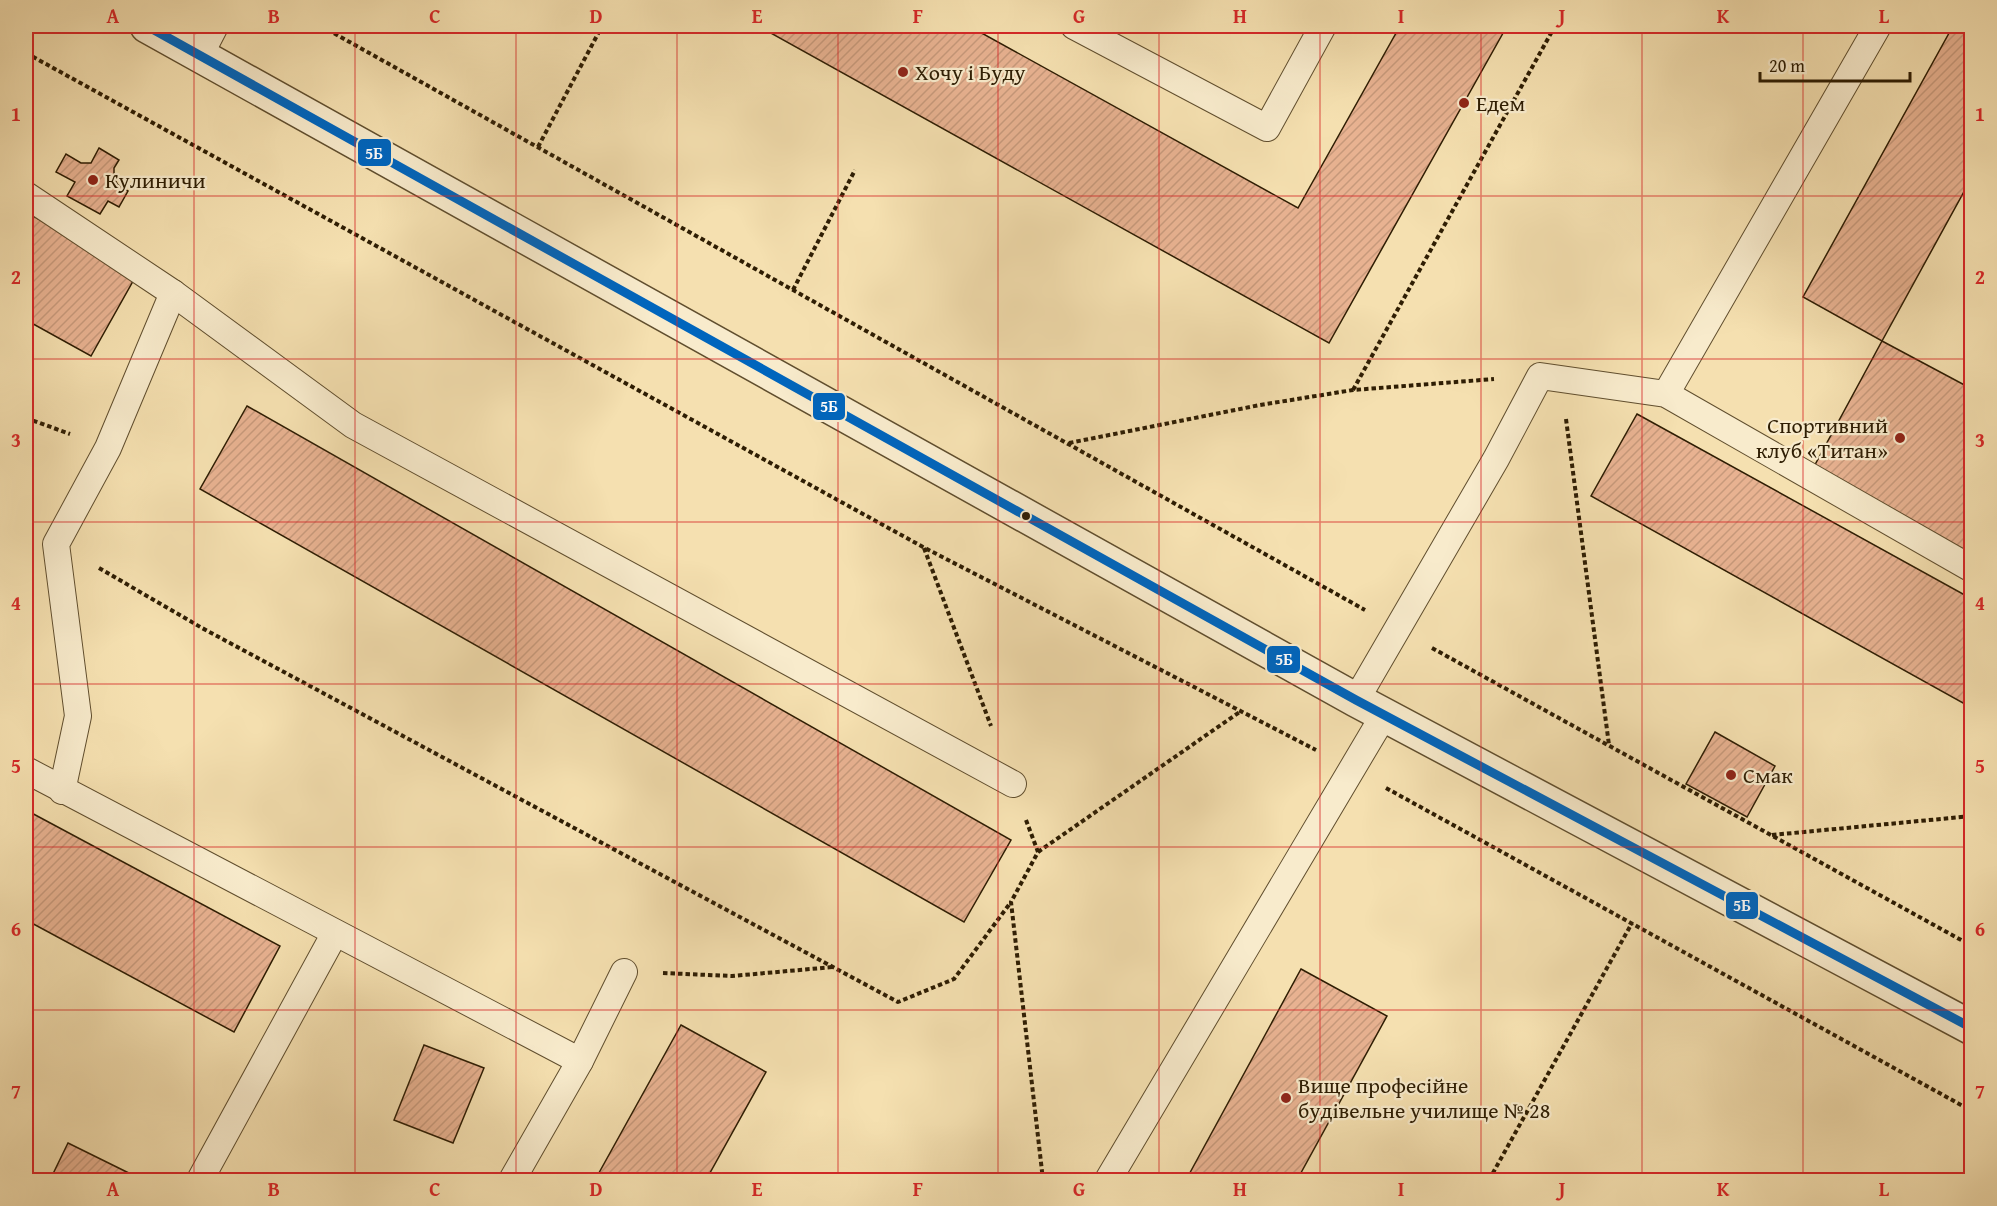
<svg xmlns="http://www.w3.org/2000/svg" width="1997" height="1206" font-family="'Gentium Book Plus',serif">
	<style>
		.building { fill: url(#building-hatch); stroke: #2e1d03; stroke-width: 1.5 }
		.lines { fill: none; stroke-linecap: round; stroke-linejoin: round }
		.lane-casing { stroke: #604e2e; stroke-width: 28 }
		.street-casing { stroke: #604e2e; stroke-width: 36 }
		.path { stroke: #2e1d03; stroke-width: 4; stroke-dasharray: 4.5 3; stroke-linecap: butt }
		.lane { stroke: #f8ebcc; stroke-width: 26 }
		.street { stroke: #f8ebcc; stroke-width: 33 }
		.bus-1-casing { stroke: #f8ebcc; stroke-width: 14 }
		.bus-1 { stroke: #0065bd; stroke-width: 9 }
		.grid { fill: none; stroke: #d62828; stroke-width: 1.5; stroke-opacity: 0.55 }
		.poi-dot { fill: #8f2418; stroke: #f8ebcc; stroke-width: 2 }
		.bus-dot { fill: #2e1d03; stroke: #f8ebcc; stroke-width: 2 }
		.labels { text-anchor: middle; stroke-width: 4.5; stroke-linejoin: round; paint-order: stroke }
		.poi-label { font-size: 22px; fill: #2e1d03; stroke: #f8ebcc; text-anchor: start }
		.line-badge { stroke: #f8ebcc; stroke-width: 2 }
		.badge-label { font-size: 16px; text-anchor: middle; font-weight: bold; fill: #fff }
		.neatline { fill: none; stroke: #d62828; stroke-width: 2 }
		.grid-label { font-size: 20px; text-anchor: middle; font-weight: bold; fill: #d62828 }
	</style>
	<defs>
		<pattern id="building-hatch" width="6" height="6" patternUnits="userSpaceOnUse" patternTransform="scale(1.5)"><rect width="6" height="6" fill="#e8b291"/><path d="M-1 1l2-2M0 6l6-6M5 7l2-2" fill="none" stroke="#c7997b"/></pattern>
	</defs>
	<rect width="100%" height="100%" fill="#f5e0b0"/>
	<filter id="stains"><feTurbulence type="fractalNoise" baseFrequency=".00333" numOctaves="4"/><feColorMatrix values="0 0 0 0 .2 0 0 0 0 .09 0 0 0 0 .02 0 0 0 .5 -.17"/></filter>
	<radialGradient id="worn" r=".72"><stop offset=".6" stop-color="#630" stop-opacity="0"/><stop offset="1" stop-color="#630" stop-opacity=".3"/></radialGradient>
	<g class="building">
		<polygon points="758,26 969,26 1298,208 1400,26 1507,26 1329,343"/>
		<polygon points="1953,26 1972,26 1972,177 1882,341 1803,297"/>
		<polygon points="99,148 119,160 114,168 114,178 118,185 128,191 119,207 108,201 100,214 67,196 75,182 56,172 66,154 81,163 91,163"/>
		<polygon points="26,212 137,274 91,356 26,320"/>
		<polygon points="1882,341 1972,389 1972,562 1810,474"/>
		<polygon points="247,406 1011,840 964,922 200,489"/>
		<polygon points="1637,414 1972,599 1972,708 1591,496"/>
		<polygon points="1715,732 1775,766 1747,817 1686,784"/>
		<polygon points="26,810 280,946 234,1032 26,920"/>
		<polygon points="1301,969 1387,1016 1297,1180 1186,1180"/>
		<polygon points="681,1025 766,1072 706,1180 595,1180"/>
		<polygon points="424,1045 484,1068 453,1143 394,1120"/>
		<polygon points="68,1143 143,1180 50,1180"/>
	</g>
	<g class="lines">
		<defs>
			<g id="lane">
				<polyline points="1074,26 1267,128 1323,26"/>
				<polyline points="200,55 215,26"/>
				<polyline points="26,195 173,293 353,425 1013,784"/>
				<polyline points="1666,394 1878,26"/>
				<polyline points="1356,700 1496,459 1540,376 1666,394 1972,569"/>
				<polyline points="26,770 580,1061"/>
				<polyline points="62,791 78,716 56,544 108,448 173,293"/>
				<polyline points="200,1180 335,933"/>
				<polyline points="512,1180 580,1061 624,972"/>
				<polyline points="1108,1180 1384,715"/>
			</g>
			<polyline id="street" points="147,26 1356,700 1972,1028"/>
		</defs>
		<use href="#lane" class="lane-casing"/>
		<use href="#street" class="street-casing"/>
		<g class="path">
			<polyline points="321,26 1365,610"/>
			<polyline points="26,53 923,547 1316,750"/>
			<polyline points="538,147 601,28"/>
			<polyline points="793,290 855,170"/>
			<polyline points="1353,390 1555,26"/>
			<polyline points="26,418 70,434"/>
			<polyline points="1566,419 1609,745"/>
			<polyline points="1069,443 1260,405 1353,390 1494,379"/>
			<polyline points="924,548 991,726"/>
			<polyline points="99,568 202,628 898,1002 954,979 1011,902"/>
			<polyline points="1432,648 1972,946"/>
			<polyline points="1386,788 1972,1111"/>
			<polyline points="1026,820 1038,852 1011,902 1043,1180"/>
			<polyline points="1772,835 1972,816"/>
			<polyline points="1038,852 1241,711"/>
			<polyline points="663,973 732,976 833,967"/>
			<polyline points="1489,1180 1632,923"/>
		</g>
		<use href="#lane" class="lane"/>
		<use href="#street" class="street"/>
		<defs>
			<polyline id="bus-1" points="147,26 1356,700 1972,1028"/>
		</defs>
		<use href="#bus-1" class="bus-1-casing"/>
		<use href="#bus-1" class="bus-1"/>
	</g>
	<path class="grid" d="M194 26V1180M355 26V1180M516 26V1180M677 26V1180M838 26V1180M998 26V1180M1159 26V1180M1320 26V1180M1481 26V1180M1642 26V1180M1803 26V1180M26 196H1972M26 359H1972M26 522H1972M26 684H1972M26 847H1972M26 1010H1972"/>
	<g class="poi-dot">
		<circle cx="903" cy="72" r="6"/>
		<circle cx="1464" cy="103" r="6"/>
		<circle cx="93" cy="180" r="6"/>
		<circle cx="1900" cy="438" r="6"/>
		<circle cx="1731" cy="775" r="6"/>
		<circle cx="1286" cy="1098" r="6"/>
	</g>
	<circle class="bus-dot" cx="1026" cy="516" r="5"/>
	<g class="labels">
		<g class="poi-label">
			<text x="915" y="80">Хочу і Буду</text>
			<text x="1476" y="111">Едем</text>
			<text x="105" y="188">Кулиничи</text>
			<text x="1888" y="433" text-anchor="end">Спортивний<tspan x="1888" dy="25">клуб «Титан»</tspan></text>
			<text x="1743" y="783">Смак</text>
			<text x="1298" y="1093">Вище професійне<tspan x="1298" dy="25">будівельне училище № 28</tspan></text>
		</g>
	</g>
	<g class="line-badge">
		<rect x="357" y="138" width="35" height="29" rx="6" fill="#0065bd"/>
		<rect x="812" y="392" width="34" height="29" rx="6" fill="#0065bd"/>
		<rect x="1266" y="645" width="35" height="29" rx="6" fill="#0065bd"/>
		<rect x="1725" y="891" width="34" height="29" rx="6" fill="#0065bd"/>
	</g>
	<g class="badge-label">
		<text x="374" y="159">5Б</text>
		<text x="829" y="412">5Б</text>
		<text x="1284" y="665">5Б</text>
		<text x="1742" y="911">5Б</text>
	</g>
	<rect width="1997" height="1206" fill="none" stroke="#f5e0b0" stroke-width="66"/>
	<path d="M1760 72v9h150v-9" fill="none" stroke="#2e1d03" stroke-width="3"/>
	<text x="1769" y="72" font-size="18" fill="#2e1d03" stroke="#f8ebcc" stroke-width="4.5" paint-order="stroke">20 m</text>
	<rect x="33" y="33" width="1931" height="1140" class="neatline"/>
	<g class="grid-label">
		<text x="113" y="23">A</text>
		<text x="274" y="23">B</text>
		<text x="435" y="23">C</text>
		<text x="596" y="23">D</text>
		<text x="757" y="23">E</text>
		<text x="918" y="23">F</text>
		<text x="1079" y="23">G</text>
		<text x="1240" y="23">H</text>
		<text x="1401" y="23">I</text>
		<text x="1562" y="23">J</text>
		<text x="1723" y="23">K</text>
		<text x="1884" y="23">L</text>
		<text x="16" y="121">1</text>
		<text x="1980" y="121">1</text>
		<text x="16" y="284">2</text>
		<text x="1980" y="284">2</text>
		<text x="16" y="447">3</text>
		<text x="1980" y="447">3</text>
		<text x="16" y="610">4</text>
		<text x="1980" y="610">4</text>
		<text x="16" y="773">5</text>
		<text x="1980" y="773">5</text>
		<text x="16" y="936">6</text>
		<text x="1980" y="936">6</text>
		<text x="16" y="1098">7</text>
		<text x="1980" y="1098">7</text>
		<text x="113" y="1196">A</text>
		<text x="274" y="1196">B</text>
		<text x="435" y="1196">C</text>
		<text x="596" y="1196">D</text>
		<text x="757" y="1196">E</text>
		<text x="918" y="1196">F</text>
		<text x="1079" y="1196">G</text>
		<text x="1240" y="1196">H</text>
		<text x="1401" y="1196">I</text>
		<text x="1562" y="1196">J</text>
		<text x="1723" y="1196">K</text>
		<text x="1884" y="1196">L</text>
	</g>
	<rect width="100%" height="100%" filter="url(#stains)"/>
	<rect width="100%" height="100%" fill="url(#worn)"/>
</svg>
